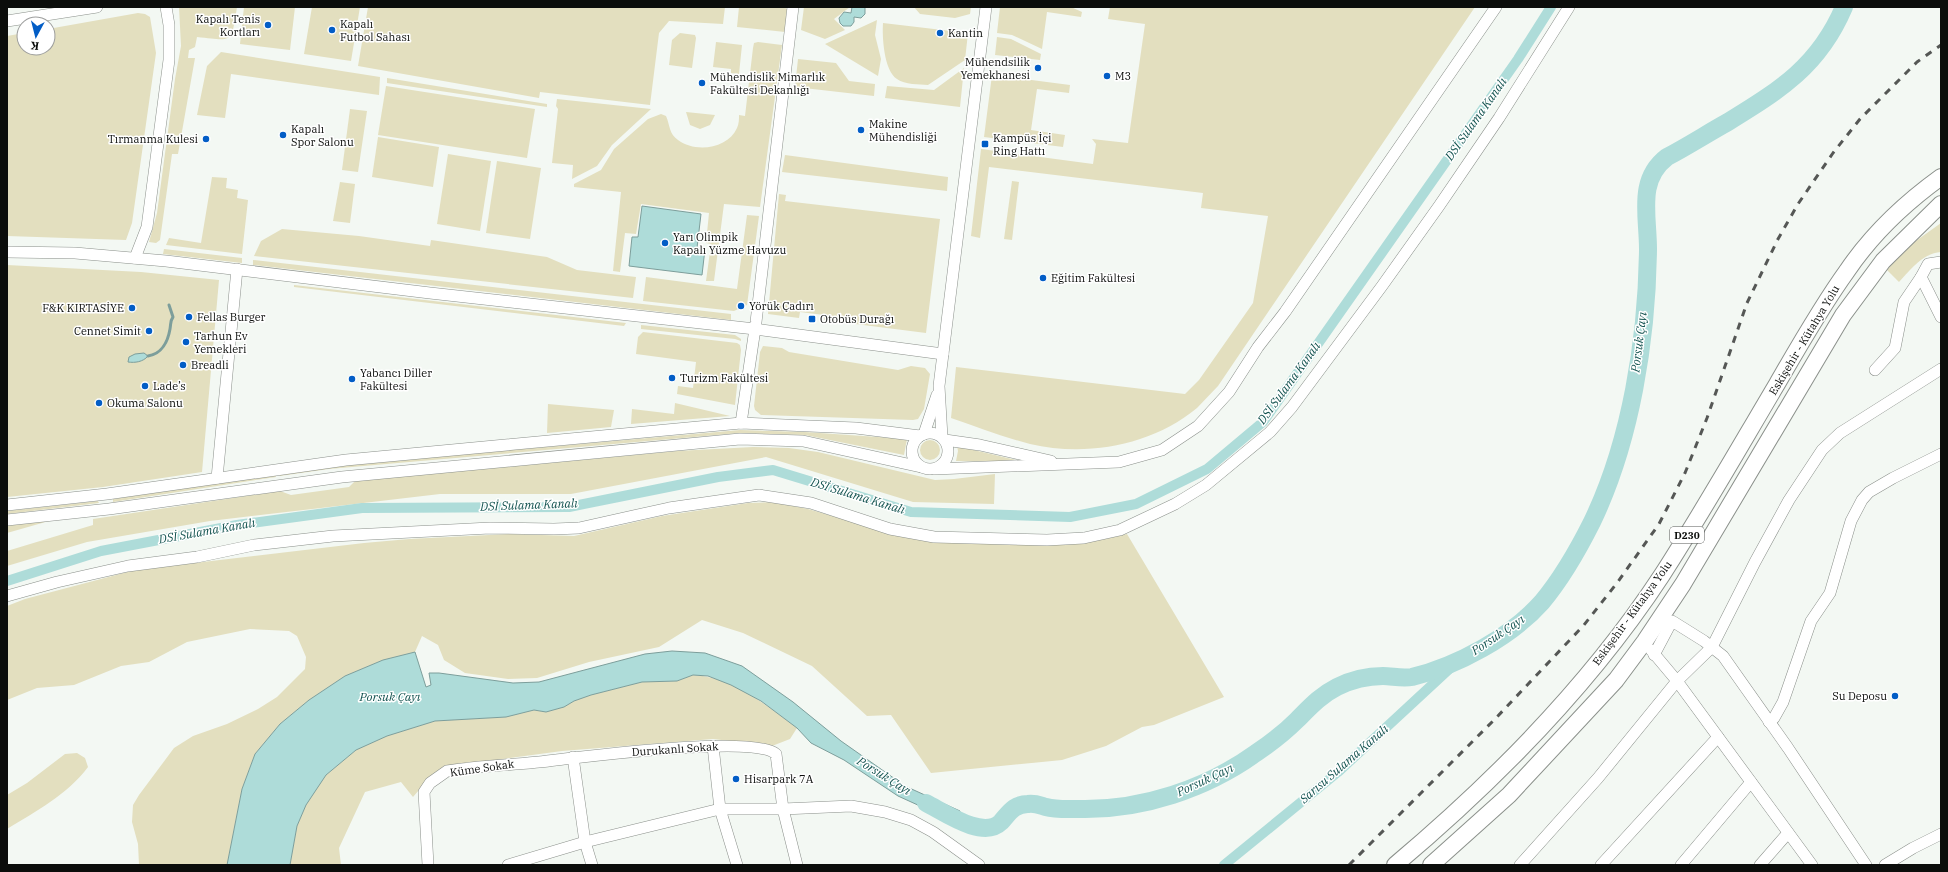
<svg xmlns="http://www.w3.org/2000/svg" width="1948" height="872" font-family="'IBM Plex Serif',serif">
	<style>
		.green { fill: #e3dfbf }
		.water { fill: #aedcd9; stroke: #7d9e9b }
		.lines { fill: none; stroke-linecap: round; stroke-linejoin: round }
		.stream { stroke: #7d9e9b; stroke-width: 3 }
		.canal { stroke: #aedcd9; stroke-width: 10 }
		.river { stroke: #aedcd9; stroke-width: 18 }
		.minor-casing { stroke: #8b908b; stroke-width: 12 }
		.highway-casing { stroke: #8b908b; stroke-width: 18 }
		.minor { stroke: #fff; stroke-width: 11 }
		.highway { stroke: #fff; stroke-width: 16 }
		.rail { stroke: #555755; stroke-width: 3; stroke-dasharray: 7 7; stroke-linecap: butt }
		.poi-dot { fill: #025dc6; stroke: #fff; stroke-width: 1.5 }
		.labels { text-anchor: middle; stroke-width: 3; stroke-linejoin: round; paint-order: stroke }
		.shield { fill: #fff; stroke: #545654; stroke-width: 1 }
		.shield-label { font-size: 10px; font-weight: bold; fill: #0b0d0b }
		.poi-label { font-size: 11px; fill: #0b0d0b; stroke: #fff; text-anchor: start }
		.street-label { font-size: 11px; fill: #0b0d0b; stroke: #fff }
		.water-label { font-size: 12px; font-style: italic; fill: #135350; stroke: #fff }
	</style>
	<rect width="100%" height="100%" fill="#f3f8f3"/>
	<g class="green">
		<path d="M179 7H237C231 44 234 41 197 37L195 47 189 50 188 58H195L178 154H172L160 240 156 243 149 242 157 213 175 79 181 46Z"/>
		<polygon points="244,7 295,7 290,50 240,44"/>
		<polygon points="312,7 360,7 351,61 304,54"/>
		<polygon points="368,7 725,7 723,24 669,21 659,33 650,105 540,92 539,98 358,66"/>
		<polygon points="739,7 784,7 787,9 785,32 737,27"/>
		<polygon points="804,7 850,7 834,19 845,30 825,39 801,30"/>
		<polygon points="914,7 971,7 970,14 955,18 920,14"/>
		<polygon points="1000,7 1071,7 1082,12 1081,17 1047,12 1042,49 1012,35 997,33"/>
		<path d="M1110 7H1475L1218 386C1211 393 1204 401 1197 408 1151 446 1086 457 1030 444 1003 437 977 427 951 418L956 367 1185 394 1199 380 1253 303 1268 216 1201 208 1203 193 989 167 980 238 971 236 981 149 1093 164 1096 144 1092 139 1128 143 1145 24 1108 19Z"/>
		<polygon points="138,13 145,14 150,17 156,53 132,223 126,240 7,236 7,36 24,33 24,48 48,48 48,29"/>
		<polygon points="877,20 875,35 881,59 878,76 825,44"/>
		<path d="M883 23 968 33 965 60 928 85C919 84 905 85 897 79 884 71 882 37 883 23Z"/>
		<polygon points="680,33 695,35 696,38 692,68 669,65 672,40"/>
		<polygon points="997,37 1011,39 1041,54 1040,60 995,55"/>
		<polygon points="716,42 742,45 739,74 731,73 731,69 713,67"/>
		<path d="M758 42 782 45 760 207 724 204 714 281H706L711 244 706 243 709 213 641 204 636 234 625 233 620 272 613 271 621 192 574 187V184L601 170 614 149 648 119 661 114 666 116C670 125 669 134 678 140 695 153 728 149 737 128 739 124 739 119 739 115L745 116 753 48 754 43Z"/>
		<polygon points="221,52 380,77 379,95 231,74 225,118 197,115 207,66"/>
		<polygon points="798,59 836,63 849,81 875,84 874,96 795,87"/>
		<polygon points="964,68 960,107 885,98 887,86 934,90"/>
		<polygon points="992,75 1070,85 1069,93 1037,89 1031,130 1065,135 1063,147 984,137"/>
		<polygon points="387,78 547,104 547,107 387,83"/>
		<polygon points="386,86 535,109 527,158 378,135"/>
		<polygon points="557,99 651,109 612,145 597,166 572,179 573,165 552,163 558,109 556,106"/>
		<polygon points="350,109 367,111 358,172 342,170"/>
		<polygon points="686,112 715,115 710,125 700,129 690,125"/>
		<polygon points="378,137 439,147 433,187 372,177"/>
		<polygon points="448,154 491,161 480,231 437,224"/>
		<polygon points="785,155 948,177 947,191 782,172"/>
		<polygon points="497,161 541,168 530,239 486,233"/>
		<polygon points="212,177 227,178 226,188 238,190 237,198 248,200 242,254 166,245 169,238 201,243"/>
		<polygon points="1012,181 1019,182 1012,240 1004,239"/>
		<polygon points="340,182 355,184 350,223 333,221"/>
		<polygon points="779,194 786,195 785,201 940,219 926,333 824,320 824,315 800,312 799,318 768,314"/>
		<polygon points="747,215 759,216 747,305 734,311 643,301 646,277 737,289"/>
		<path d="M1941 223V252C1923 253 1910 270 1899 282L1887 270 1906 248Z"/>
		<polygon points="282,229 359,236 430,246 431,240 547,257 577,270 636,277 633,298 254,256 261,241"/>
		<polygon points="164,249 242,258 242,263 163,254"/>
		<polygon points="253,260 731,314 731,320 253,265"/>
		<polygon points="7,265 141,272 219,280 202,472 103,487 7,497"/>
		<polygon points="294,285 626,323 624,326 294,287"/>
		<polygon points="641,325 735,335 741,339 741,341 735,339 641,329"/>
		<polygon points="643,332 737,343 740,345 741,350 735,405 677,394 678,386 693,388 696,362 636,354 638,337"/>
		<polygon points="763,346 782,348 789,352 898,370 911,366 925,368 930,374 924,409 918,419 913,420 761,415 755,410 754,406 760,352"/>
		<polygon points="675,403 730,416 631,424 632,409 674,414"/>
		<polygon points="548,404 614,410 611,427 547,433"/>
		<polygon points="740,430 805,432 907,439 904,455 805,435 740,433 329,469 280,476 279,473 329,466"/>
		<circle cx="930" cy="450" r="10"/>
		<polygon points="957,446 1024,462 956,461 958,451"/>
		<polygon points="753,447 789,448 818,452 935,480 954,479 995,474 994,504 913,502 766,457 571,494 440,494 210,521 87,542 7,566 7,551 93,525 93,519 280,491 291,495 349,487 355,481 677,451"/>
		<polygon points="275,474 276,477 113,502 113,499"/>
		<polygon points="98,501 99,503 7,514 7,511"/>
		<polygon points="774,502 808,509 899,535 1100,540 1127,534 1224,697 1154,725 1142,727 1106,746 1062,760 931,773 891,715 867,716 812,666 743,633 702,620 659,647 589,662 537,678 508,679 465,673 444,660 438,645 422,636 415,652 383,660 345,676 309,700 280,724 255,754 242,789 227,865 139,865 138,844 132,822 133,805 139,795 174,748 193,736 227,724 258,709 277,697 305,669 306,657 297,636 289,631 250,629 187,642 149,662 121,666 74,685 37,688 7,700 7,606 25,599 135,570 364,543 409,539 509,534 574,536 662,516 748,503"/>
		<polygon points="49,521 7,533 7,525"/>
		<path d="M693 675C733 677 767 706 797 728L790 739 772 746 713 739 562 751 444 767 431 776 413 797 401 782 365 792 339 848 341 865H290L297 826 306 805 326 775 356 750 387 736 435 721 506 717 534 710 546 712 564 707 574 701 591 695 642 682 677 681Z"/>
		<path d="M77 753 85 758 88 767C68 794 35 812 7 829V795L27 783 65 754Z"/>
	</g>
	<g class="water">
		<polygon points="852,7 865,7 865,14 861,18 854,17 854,22 851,26 843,26 840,23 839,18 844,12 851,13"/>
		<polygon points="642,206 701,214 697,248 705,249 702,275 629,266 632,237 638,237"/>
		<path d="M144 353 148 356C143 362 135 363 128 362L129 357 135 354Z"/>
		<polygon points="672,651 705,653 742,666 793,702 841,741 905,786 960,811 959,816 931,811 898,796 844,760 811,743 797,728 761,701 731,685 708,676 693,675 677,681 642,682 591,695 574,701 564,707 546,712 534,710 506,717 435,721 387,736 356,750 326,775 306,805 297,826 290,865 227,865 242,789 255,754 280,724 309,700 345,676 383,660 415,652 426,687 431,685 429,673 439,673 513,683 539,682 645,654"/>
	</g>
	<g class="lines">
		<path class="stream" d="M148 356C162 354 168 341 170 329 171 324 170 321 173 317L169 305"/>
		<g class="canal">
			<polyline points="7,581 101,551 237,525 362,508 569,507 718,477 773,470 911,512 1070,517 1136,504 1207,469 1263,422 1518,59 1551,7"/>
			<polyline points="1224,865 1338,772 1460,659"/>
		</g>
		<path class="river" d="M926 803C944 812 983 840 1001 822 1009 813 1014 804 1028 804 1035 803 1039 805 1046 807 1056 810 1069 809 1081 809 1142 810 1206 789 1256 753 1271 743 1285 732 1297 720 1310 707 1321 695 1337 687 1351 680 1367 676 1383 676 1392 676 1402 679 1412 677 1457 666 1511 637 1542 602 1562 578 1578 550 1592 522 1631 441 1647 339 1648 249 1648 215 1637 180 1667 157 1688 146 1708 133 1728 122 1780 90 1819 66 1844 7"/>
		<defs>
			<g id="minor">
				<polyline points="7,21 97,7"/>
				<polyline points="7,252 75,253 166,261 430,293 755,329 943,354"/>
				<polyline points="135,258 147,227 169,60 169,25 166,7"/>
				<polyline points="1941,262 1928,264 1921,277 1941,317"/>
				<polyline points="1875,370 1895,348 1904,302 1921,277"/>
				<polyline points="741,423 756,322 793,7"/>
				<circle cx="930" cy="451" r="18"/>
				<polyline points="924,434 937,395"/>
				<polyline points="942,437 939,386 986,7"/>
				<polyline points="945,440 980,445 1051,461"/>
				<polyline points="934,469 1119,462 1162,450 1198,426 1229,392 1258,347 1285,312 1496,7"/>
				<polyline points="217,478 237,269"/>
				<polyline points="7,505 107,494 346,460 741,423 856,428 920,436"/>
				<polyline points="7,520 109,509 342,477 740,439 803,441 921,467"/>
				<polyline points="7,596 57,582 128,566 197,557 254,545 333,536 490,528 554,529 579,528 669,508 759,495 811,503 890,529 934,537 1047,540 1084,538 1120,530 1175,504 1206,485 1270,432 1292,407 1382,286 1439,206 1499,118 1569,7"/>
				<polyline points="1651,650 1677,681 1812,865"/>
				<polyline points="1654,655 1672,621 1704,641 1723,656 1788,748 1866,865"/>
				<polyline points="1769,722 1774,718 1783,702 1811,621 1830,593 1851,521 1862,500 1869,492 1893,478 1941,454"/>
				<polyline points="713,746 720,809 737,865"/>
				<polyline points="573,757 585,842 592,865"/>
				<path d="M428 865 424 792 430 783 447 771C483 765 520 765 556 760 592 756 754 735 776 754L783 809 797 865"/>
				<polyline points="508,865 585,842 720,809 783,809 851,806 885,812 911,820 933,832 979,865"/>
				<polyline points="1520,865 1598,778 1677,681 1712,647 1755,562 1789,500 1822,450 1840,433 1941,369"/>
				<polyline points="1601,865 1718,737"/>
				<polyline points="1681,865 1751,782"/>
				<polyline points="1760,865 1788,833"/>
				<polyline points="1885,865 1913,848 1941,834"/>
			</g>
			<g id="highway">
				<path d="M1395 865C1496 780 1590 685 1662 575 1702 513 1739 448 1777 384 1799 346 1821 307 1847 271 1872 234 1905 203 1941 177"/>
				<polyline points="1431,865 1509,795 1616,680 1645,641 1683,584 1843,315 1883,261 1941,204"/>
			</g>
		</defs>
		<use href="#minor" class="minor-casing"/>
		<use href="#highway" class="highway-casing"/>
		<use href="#minor" class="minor"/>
		<use href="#highway" class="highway"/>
		<polyline class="rail" points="1349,865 1495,719 1584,625 1617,583 1659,524 1685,473 1707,418 1747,303 1778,239 1798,204 1833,153 1860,119 1917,62 1941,45"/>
	</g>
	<g class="poi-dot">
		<circle cx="268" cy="25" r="4"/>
		<circle cx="332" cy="30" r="4"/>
		<circle cx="940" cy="33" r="4"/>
		<circle cx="1038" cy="68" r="4"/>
		<circle cx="1107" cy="76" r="4"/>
		<circle cx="702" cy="83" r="4"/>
		<circle cx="861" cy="130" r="4"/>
		<circle cx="283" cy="135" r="4"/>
		<circle cx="206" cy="139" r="4"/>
		<rect x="981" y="140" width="8" height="8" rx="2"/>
		<circle cx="665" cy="243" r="4"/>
		<circle cx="1043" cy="278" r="4"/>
		<circle cx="741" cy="306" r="4"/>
		<circle cx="132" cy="308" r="4"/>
		<circle cx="189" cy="317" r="4"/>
		<rect x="808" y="315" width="8" height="8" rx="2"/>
		<circle cx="149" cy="331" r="4"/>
		<circle cx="186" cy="342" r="4"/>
		<circle cx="183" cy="365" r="4"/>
		<circle cx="672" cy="378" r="4"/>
		<circle cx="352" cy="379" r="4"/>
		<circle cx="145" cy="386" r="4"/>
		<circle cx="99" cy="403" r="4"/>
		<circle cx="1895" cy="696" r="4"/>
		<circle cx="736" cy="779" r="4"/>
	</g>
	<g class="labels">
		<rect class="shield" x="1670" y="527" width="34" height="16" rx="3"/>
		<g class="shield-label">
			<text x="1687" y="539">D230</text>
		</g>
		<g class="poi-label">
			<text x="260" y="23" text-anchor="end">Kapalı Tenis<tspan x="260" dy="13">Kortları</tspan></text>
			<text x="340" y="28">Kapalı<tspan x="340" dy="13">Futbol Sahası</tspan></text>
			<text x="948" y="37">Kantin</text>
			<text x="1030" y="66" text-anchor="end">Mühendsilik<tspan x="1030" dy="13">Yemekhanesi</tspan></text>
			<text x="1115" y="80">M3</text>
			<text x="710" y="81">Mühendislik Mimarlık<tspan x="710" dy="13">Fakültesi Dekanlığı</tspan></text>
			<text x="869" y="128">Makine<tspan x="869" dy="13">Mühendisliği</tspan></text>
			<text x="291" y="133">Kapalı<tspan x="291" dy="13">Spor Salonu</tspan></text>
			<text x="993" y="142">Kampüs İçi<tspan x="993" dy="13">Ring Hattı</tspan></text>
			<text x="198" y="143" text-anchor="end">Tırmanma Kulesi</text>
			<text x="673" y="241">Yarı Olimpik<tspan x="673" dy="13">Kapalı Yüzme Havuzu</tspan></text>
			<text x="1051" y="282">Eğitim Fakültesi</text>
			<text x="749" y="310">Yörük Çadırı</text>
			<text x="124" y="312" text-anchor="end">F&amp;K KIRTASİYE</text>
			<text x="197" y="321">Fellas Burger</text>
			<text x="820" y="323">Otobüs Durağı</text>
			<text x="141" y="335" text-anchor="end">Cennet Simit</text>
			<text x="194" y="340">Tarhun Ev<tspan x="194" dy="13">Yemekleri</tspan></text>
			<text x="191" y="369">Breadli</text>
			<text x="360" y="377">Yabancı Diller<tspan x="360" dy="13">Fakültesi</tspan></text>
			<text x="680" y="382">Turizm Fakültesi</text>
			<text x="153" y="390">Lade’s</text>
			<text x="107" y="407">Okuma Salonu</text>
			<text x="1887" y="700" text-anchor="end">Su Deposu</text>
			<text x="744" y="783">Hisarpark 7A</text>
		</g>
		<g class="street-label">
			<text transform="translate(1804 340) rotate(-59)" y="4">Eskişehir - Kütahya Yolu</text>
			<text transform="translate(1632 613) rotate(-54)" y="4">Eskişehir - Kütahya Yolu</text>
			<text transform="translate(675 749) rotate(-4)" y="4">Durukanlı Sokak</text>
			<text transform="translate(482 768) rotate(-8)" y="4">Küme Sokak</text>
		</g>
		<g class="water-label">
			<text transform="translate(1476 119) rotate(-55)" y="4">DSİ Sulama Kanalı</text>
			<text transform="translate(1639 342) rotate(-83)" y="4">Porsuk Çayı</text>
			<text transform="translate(1289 383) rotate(-54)" y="4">DSİ Sulama Kanalı</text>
			<text transform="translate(858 496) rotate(17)" y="4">DSİ Sulama Kanalı</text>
			<text transform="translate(529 505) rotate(-2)" y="4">DSİ Sulama Kanalı</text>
			<text transform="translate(207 531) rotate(-10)" y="4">DSİ Sulama Kanalı</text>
			<text transform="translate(1498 635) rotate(-34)" y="4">Porsuk Çayı</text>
			<text x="390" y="701">Porsuk Çayı</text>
			<text transform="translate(1344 764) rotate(-41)" y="4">Sarısu Sulama Kanalı</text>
			<text transform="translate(884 776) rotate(32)" y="4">Porsuk Çayı</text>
			<text transform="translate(1205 780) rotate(-25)" y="4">Porsuk Çayı</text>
		</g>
	</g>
	<rect width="1948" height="872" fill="none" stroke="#0b0d0b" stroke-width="16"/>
	<g transform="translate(36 36) rotate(187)"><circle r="19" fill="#ffffff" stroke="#9d9e9d"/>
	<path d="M0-3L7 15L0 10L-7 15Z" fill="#025dc6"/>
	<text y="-6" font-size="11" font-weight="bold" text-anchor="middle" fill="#0b0d0b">K</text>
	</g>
</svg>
